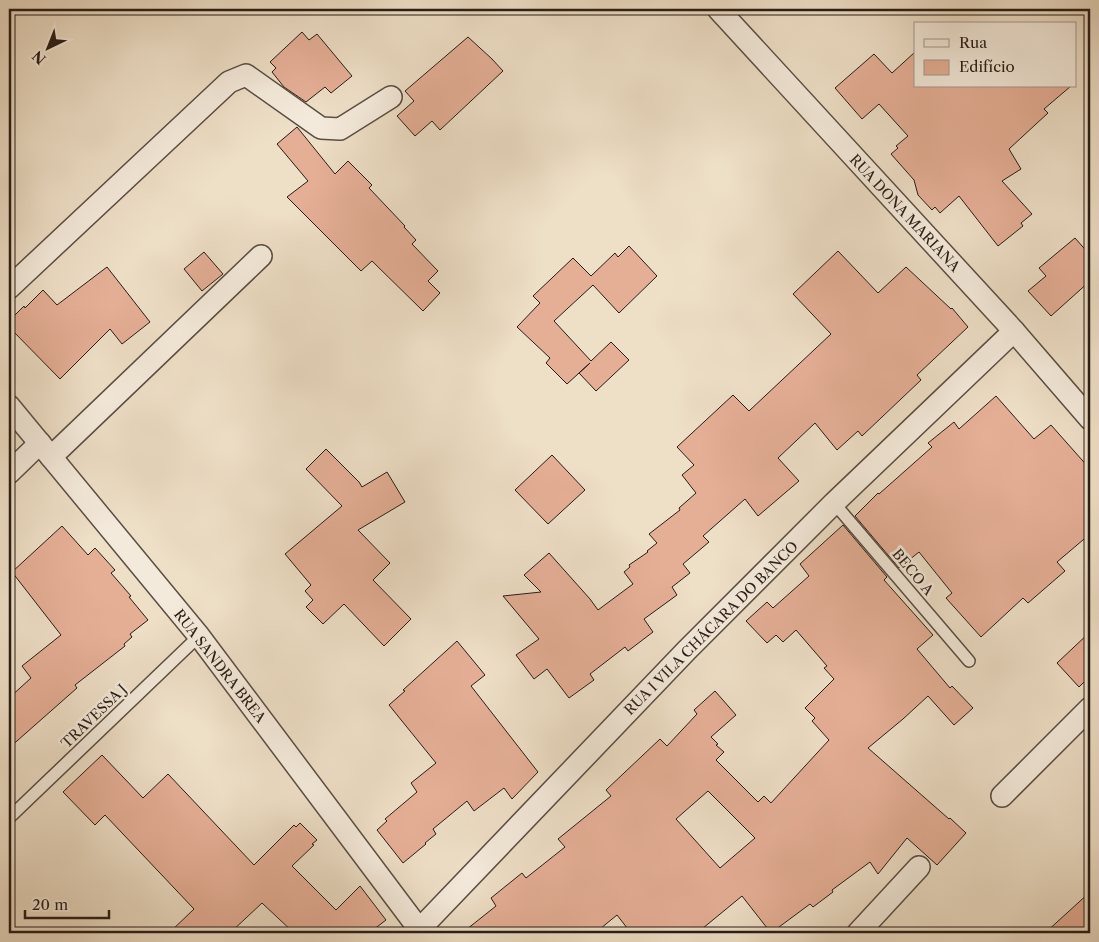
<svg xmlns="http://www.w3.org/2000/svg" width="1099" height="942" font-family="'Libre Caslon Text',serif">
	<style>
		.building { fill: #e5af96; stroke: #281d17; fill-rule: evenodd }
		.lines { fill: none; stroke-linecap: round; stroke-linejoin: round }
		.lane-casing { stroke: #5a4e43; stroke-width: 14 }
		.street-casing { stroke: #5a4e43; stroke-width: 24 }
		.lane { stroke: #f4eadb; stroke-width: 11 }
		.street { stroke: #f4eadb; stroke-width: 21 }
		.labels { text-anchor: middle; stroke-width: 5; stroke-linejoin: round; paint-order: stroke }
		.street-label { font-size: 14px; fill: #281d17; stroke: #f4eadb }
	</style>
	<rect width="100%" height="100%" fill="#eedfc7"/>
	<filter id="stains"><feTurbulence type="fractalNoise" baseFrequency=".004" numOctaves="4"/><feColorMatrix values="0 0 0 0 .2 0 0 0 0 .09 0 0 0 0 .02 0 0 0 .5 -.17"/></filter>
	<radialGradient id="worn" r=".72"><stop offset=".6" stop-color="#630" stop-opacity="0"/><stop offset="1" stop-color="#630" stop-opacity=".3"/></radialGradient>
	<g class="building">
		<polygon points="302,32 309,40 317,34 352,76 331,93 325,87 306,102 284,87 272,72 276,68 270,62"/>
		<polygon points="468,37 492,59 503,71 440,130 432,121 415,136 397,116 414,101 405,91"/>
		<polygon points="915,52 915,86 1071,86 1044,109 1048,113 1009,149 1021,169 1002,181 1032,214 1021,223 1023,226 998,246 959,196 940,213 935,207 932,210 918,195 914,180 891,154 898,148 896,146 908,136 879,104 862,119 835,88 874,54 892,73"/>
		<polygon points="297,127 335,174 348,161 372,185 369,188 405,226 404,227 416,240 412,244 438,271 428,281 440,293 423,311 372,261 361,271 287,197 308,181 277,144"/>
		<polygon points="1075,238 1090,255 1090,281 1051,316 1028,291 1046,276 1039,268"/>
		<polygon points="629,246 657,276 619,313 593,285 554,321 591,361 611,342 629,360 596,391 579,373 590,363 567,384 546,363 550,358 517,327 540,303 533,296 573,258 591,276 615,253 618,257"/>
		<polygon points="838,251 878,293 906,267 951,309 952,308 968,327 917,375 921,380 862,436 858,431 837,450 815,423 778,458 799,481 758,516 745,499 703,536 709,542 683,564 690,573 672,587 677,595 644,619 653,632 628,651 625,647 590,674 594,680 569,698 547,669 534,679 516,655 539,639 503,596 541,592 524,575 549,553 590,599 598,610 633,584 624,572 630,567 629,565 648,552 647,551 657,543 649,534 680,510 679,508 696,493 682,475 694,465 677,447 733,395 749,411 831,334 793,294"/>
		<polygon points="204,252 223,274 202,291 184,269"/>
		<polygon points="107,267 150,322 122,344 110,329 60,379 9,327 9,321 24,306 25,308 43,290 57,305"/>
		<polygon points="996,396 1034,439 1051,425 1090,469 1090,534 1057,562 1065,571 1028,603 1023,598 981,637 946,598 952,593 919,552 899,568 855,516 878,493 879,494 932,447 928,443 954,422 959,429"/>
		<polygon points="326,449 359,482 362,487 387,472 405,502 358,530 390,563 373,580 411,619 384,646 344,604 323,624 306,607 313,600 305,591 311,585 285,554 342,506 306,469"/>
		<polygon points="552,455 585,490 548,524 515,490"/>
		<path d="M843 525 887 577 884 580 933 635 917 649 950 688 952 686 973 708 954 725 928 696 903 719 868 748 949 819 950 818 966 833 937 865 907 838 878 874 870 862 832 890 833 892 813 907 810 904 771 933 742 896 697 933H631L617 915 595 933H462L496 906 491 898 522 873 526 878 565 847 558 839 611 796 606 790 660 739 667 746 697 714 694 710 715 691 736 715 711 737 718 744 716 745 724 752 716 760 758 802 764 796 771 803 829 740 812 721 815 718 805 708 834 679 824 668 827 666 796 630 783 642 776 635 767 643 746 621 767 602 773 608 809 576 800 564ZM708 791 755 838 720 868 676 819Z"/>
		<polygon points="62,526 88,555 95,548 115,570 111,573 131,596 129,597 148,620 130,634 132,637 124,644 125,646 75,685 77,688 9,748 9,698 31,678 22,666 61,635 12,572"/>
		<polygon points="1090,632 1090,676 1079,687 1057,663"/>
		<polygon points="457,641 485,675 471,686 538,772 512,799 504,788 474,811 467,801 433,829 436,834 425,843 426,844 403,863 377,830 387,821 385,819 417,792 411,783 436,763 389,705 405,691 403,690"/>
		<polygon points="102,755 143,798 168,774 254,865 294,825 296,827 300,823 317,840 312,844 314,845 292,866 336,910 360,886 386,920 369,933 294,933 262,903 230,933 169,933 194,909 105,815 95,825 63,792"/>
		<polygon points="1090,892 1090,933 1045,933"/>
	</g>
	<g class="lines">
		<defs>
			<g id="lane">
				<polyline points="834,503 969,661"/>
				<polyline points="9,818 199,636"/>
			</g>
			<g id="street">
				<polyline points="718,9 1014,331 1090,419"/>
				<polyline points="9,288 229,82 246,75 321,128 340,129 391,97"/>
				<polyline points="9,406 199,636 422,933"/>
				<polyline points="51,457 261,256"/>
				<polyline points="9,473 40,443"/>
				<polyline points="1002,796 1090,708"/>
				<polyline points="416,933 687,650 834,503 1014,331"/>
				<polyline points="858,933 919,867"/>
			</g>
		</defs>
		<use href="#lane" class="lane-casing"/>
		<use href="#street" class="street-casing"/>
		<use href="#lane" class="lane"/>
		<use href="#street" class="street"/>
	</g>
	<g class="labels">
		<g class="street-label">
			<text transform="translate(905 213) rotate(47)" y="5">RUA DONA MARIANA</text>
			<text transform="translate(913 572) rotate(50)" y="5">BECO A</text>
			<text transform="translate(711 628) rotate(-45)" y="5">RUA I VILA CHÁCARA DO BANCO</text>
			<text transform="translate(220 666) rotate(52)" y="5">RUA SANDRA BREA</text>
			<text transform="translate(94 716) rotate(-44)" y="5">TRAVESSA J</text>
		</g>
	</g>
	<rect width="1099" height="942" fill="none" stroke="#eedfc7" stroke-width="30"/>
	<rect x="10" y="10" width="1079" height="922" fill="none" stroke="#281d17" stroke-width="2.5"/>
	<rect x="15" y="15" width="1069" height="912" fill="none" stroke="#281d17"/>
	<rect x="914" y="22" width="162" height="65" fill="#f4eadb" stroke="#a2988d"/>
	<rect x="924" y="39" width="25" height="8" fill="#f4eadb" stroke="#a2988d"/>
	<text x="959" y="48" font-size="15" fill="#281d17">Rua</text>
	<rect x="924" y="60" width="25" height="15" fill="#e5af96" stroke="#a2988d"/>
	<text x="959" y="72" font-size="15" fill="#281d17">Edifício</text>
	<g transform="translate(48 48) rotate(223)" stroke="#f4eadb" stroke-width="4" paint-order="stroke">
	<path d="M0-4L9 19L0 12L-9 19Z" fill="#281d17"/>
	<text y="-8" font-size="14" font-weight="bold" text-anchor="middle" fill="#281d17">N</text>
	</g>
	<path d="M25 910v8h84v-8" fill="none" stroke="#281d17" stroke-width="2.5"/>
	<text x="32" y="910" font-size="15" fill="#281d17" stroke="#f4eadb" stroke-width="4" paint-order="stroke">20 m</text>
	<rect width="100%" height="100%" filter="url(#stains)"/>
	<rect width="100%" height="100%" fill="url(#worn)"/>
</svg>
